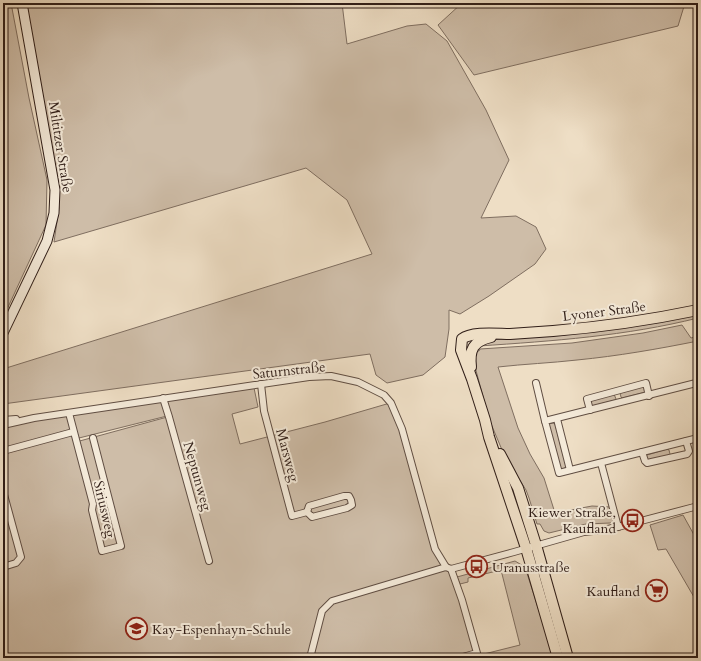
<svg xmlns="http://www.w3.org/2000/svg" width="701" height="661" font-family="Cardo,serif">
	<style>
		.green { fill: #cebda8; stroke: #7f6e60 }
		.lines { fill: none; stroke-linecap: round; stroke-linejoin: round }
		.street-casing { stroke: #604e43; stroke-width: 8 }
		.secondary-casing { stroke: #301e18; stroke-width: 11 }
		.primary-casing { stroke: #301e18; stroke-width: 12 }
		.street { stroke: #f4ead9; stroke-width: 6 }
		.secondary { stroke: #f4ead9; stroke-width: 9 }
		.primary { stroke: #eedec5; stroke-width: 10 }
		.labels { text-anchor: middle; stroke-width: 4; stroke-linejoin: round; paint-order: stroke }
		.street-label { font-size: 14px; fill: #301e18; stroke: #f4ead9 }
		.poi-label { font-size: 14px; fill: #301e18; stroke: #f4ead9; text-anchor: end }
	</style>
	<rect width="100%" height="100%" fill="#eedec5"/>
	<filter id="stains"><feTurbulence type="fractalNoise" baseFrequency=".005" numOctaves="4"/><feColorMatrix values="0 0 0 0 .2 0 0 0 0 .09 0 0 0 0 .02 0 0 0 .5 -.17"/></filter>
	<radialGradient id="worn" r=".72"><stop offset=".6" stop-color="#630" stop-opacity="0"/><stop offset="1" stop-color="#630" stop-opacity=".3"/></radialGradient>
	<g class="green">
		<polygon points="3,3 6,3 7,4 11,3 29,98 47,180 46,225 3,318"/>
		<polygon points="23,3 342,3 347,44 407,26 426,24 447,41 486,110 509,160 481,218 516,216 536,227 546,249 535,264 489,296 460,314 449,310 449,329 445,357 423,375 387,383 376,375 370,354 3,404 3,369 372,254 347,200 306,168 54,242 59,208"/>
		<polygon points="462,3 685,3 678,26 474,75 438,25"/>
		<path d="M698 313V318C626 336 553 341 479 346L489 340 564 335Z"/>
		<path d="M682 325 691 338 698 336V341C658 349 618 356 577 360 551 363 524 364 498 367L518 428 530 454 544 478 555 513 592 506 610 507 613 521 610 523 586 524 549 533 544 531 540 524H537L529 498 526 490 505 457 489 419 474 363 475 350 479 351 480 349 572 343 643 333Z"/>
		<polygon points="644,386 646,392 622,398 621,397 620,393"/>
		<polygon points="254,388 258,407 232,414 240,444 325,422 390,403 396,416 435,549 446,567 451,569 462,600 478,658 3,658 3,451 73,432 76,442 171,416 171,415 79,438 76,429 3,449 3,432 5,427 26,421"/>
		<polygon points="614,394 616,399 615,400 592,406 591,405 590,400"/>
		<polygon points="553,423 555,424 566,466 565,468 561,470 560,469 548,425 549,424"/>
		<polygon points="667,449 669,450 670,454 670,456 648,461 646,456 647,455"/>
		<polygon points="683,515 698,542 698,604 666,549 658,550 650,525"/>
		<polygon points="515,561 525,567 554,658 481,658 480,655 520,645 501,570 468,578 468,582 460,584 457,577"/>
	</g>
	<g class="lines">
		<defs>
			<g id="street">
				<polyline points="536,383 545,421"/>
				<polyline points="261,384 264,411 292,516 307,512"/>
				<polyline points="698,389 696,383 545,421 559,473 698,438"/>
				<polyline points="163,398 169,417 209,561"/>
				<polyline points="590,410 587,399 646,383 649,396"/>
				<polyline points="69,413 93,504 92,510 102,551 121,546 93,438"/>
				<polyline points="557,419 570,470"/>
				<polyline points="3,420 16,419"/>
				<polyline points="3,425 34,418 309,377 331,376 358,382 384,395 391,403 402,429 435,549 446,567"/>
				<polyline points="3,451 73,432"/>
				<polyline points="642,452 645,461 647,463 687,454 689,451 686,441"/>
				<polyline points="601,463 618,527"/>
				<polyline points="3,491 21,557 16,563 3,567"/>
				<polygon points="344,496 349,496 351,500 352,505 347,508 312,517 307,512 309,506"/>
				<polyline points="451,569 462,600 477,653 459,658"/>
				<polyline points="310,658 322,611 332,601 446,567 451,569 514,552 584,532 602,530 618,527 698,506"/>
			</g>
			<polyline id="secondary" points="3,333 47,241 54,213 55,190 22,3"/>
			<g id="primary">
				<path d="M471 367C469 350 473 341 491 337"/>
				<polyline points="500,454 518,488 536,545 568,658"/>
				<path d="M558 658 526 548 489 437 485 420 472 379 461 350 462 339C472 331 498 334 510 334 524 333 539 332 553 331 602 327 650 320 698 310"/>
			</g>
		</defs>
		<use href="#street" class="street-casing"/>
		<use href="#secondary" class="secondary-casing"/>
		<use href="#primary" class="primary-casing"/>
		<use href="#street" class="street"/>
		<use href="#secondary" class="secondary"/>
		<use href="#primary" class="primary"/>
	</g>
	<defs>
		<symbol id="bus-ring" viewBox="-11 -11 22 22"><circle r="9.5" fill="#f4ead9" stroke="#8f2418" stroke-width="1.5"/><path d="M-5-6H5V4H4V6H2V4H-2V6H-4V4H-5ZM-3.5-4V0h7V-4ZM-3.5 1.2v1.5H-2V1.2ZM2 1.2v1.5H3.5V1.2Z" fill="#8f2418"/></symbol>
		<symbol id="supermarket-ring" viewBox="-11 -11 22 22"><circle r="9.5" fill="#f4ead9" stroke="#8f2418" stroke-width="1.5"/><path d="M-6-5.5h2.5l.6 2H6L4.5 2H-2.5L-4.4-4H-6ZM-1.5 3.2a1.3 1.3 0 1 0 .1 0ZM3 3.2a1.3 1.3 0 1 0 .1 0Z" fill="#8f2418"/></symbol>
		<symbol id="school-ring" viewBox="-11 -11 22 22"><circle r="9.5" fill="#f4ead9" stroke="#8f2418" stroke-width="1.5"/><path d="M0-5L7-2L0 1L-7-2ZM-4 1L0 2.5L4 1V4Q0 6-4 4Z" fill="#8f2418"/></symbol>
	</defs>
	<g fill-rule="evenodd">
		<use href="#bus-ring" x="620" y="508" width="25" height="25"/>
		<use href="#bus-ring" x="464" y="554" width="25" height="25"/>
		<use href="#supermarket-ring" x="644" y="578" width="25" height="25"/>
		<use href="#school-ring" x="124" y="616" width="25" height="25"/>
	</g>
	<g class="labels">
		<g class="street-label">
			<text transform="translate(61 147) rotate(81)" y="5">Miltitzer Straße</text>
			<text transform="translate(604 311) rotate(-7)" y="5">Lyoner Straße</text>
			<text transform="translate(289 370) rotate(-6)" y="5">Saturnstraße</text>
			<text transform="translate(288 455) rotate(75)" y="5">Marsweg</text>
			<text transform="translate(198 476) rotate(74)" y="5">Neptunweg</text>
			<text transform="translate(105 509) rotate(77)" y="5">Siriusweg</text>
		</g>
		<g class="poi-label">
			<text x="616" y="517">Kiewer Straße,<tspan x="616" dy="16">Kaufland</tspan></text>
			<text x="492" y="572" text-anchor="start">Uranusstraße</text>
			<text x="640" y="596">Kaufland</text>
			<text x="152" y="634" text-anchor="start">Kay-Espenhayn-Schule</text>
		</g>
	</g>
	<rect width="701" height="661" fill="none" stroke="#eedec5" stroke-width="16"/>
	<rect x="4" y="4" width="693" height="653" fill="none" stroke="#301e18" stroke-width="2"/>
	<rect x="8" y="8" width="685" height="645" fill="none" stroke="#301e18"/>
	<rect width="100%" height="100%" filter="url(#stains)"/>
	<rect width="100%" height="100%" fill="url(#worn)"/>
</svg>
